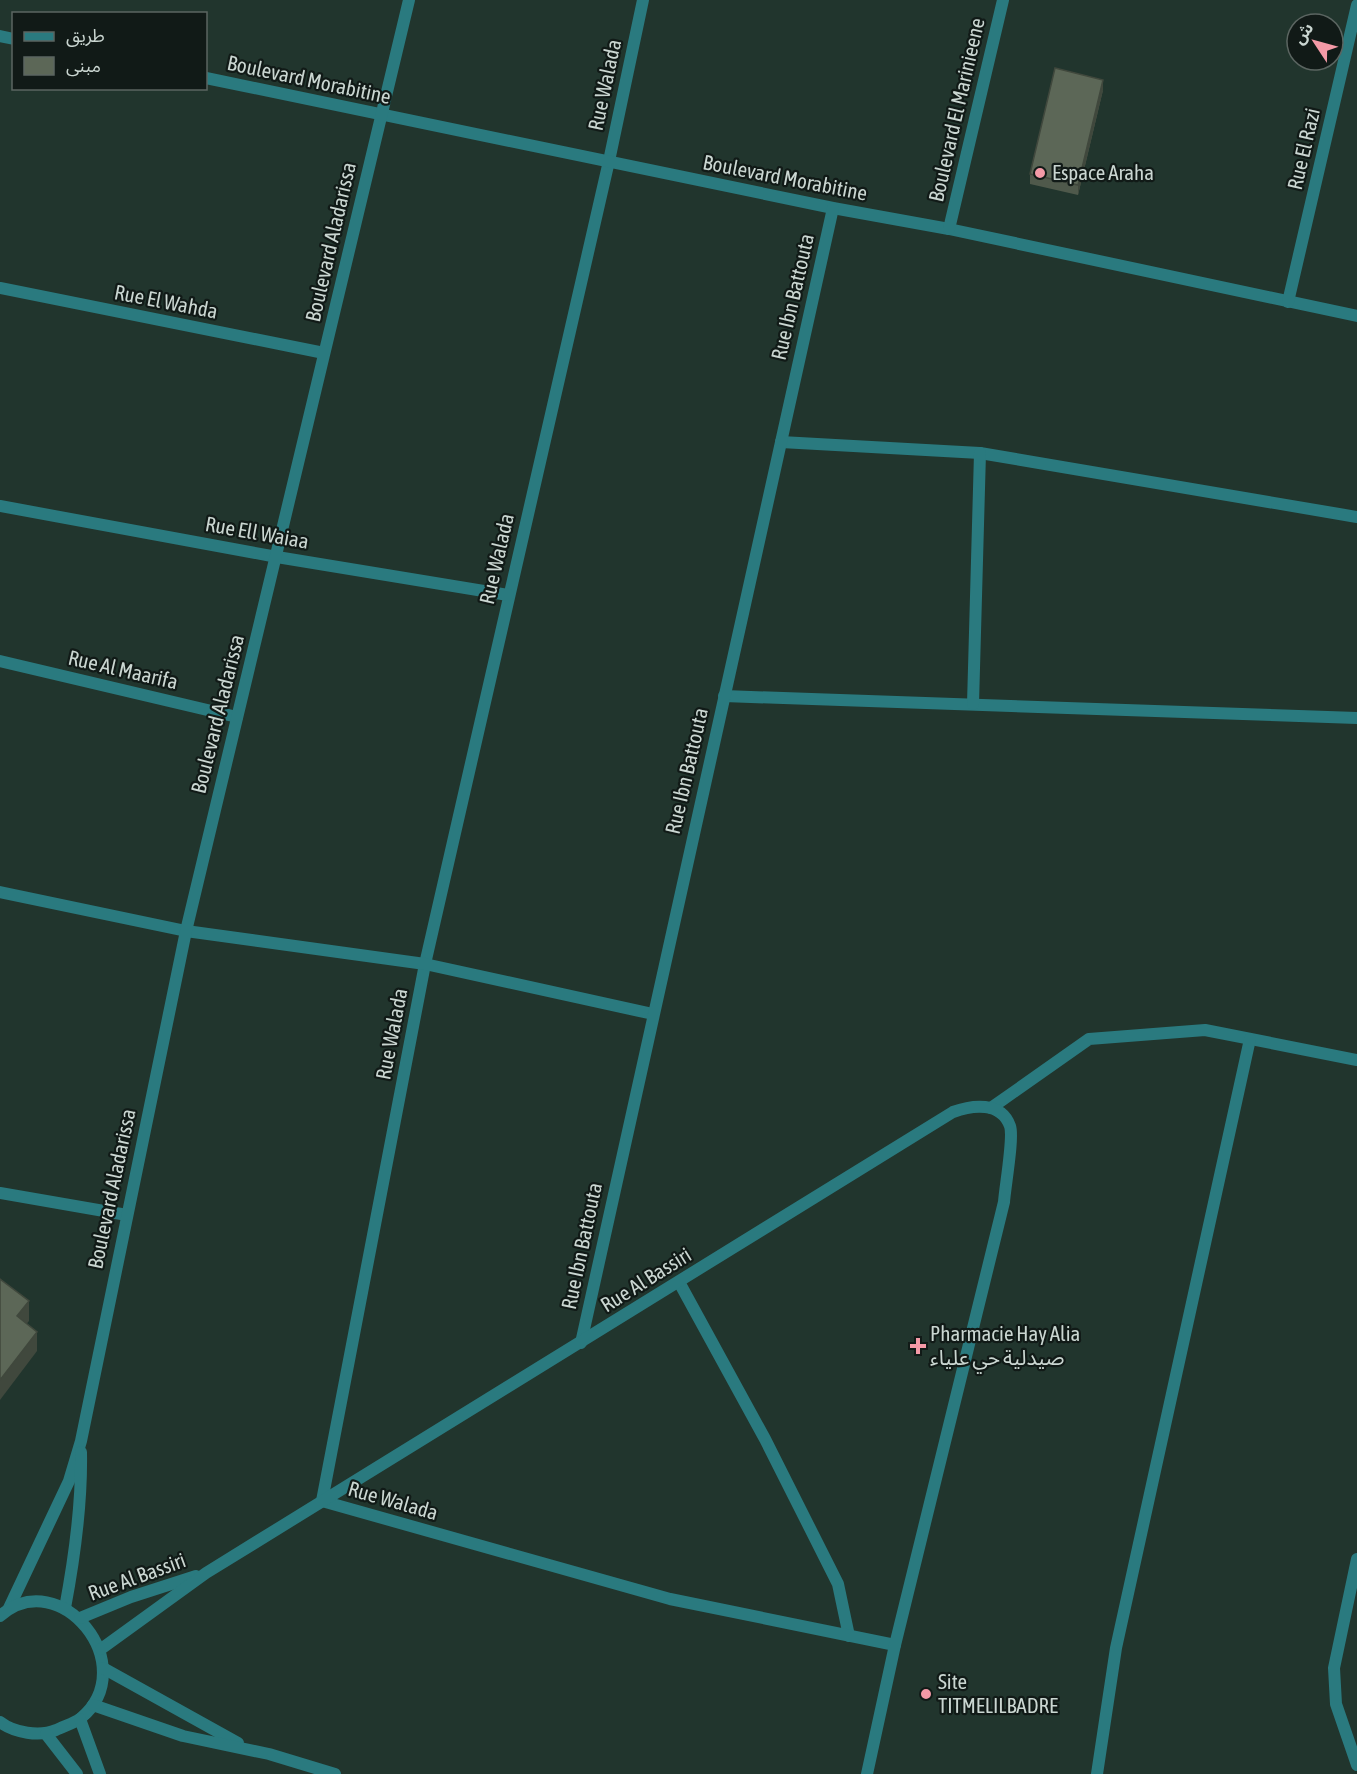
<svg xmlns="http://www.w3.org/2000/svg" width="1357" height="1774" font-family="'Asap Condensed','Noto Sans Arabic',sans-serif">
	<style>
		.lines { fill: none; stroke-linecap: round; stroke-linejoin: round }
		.lane { stroke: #2a7a7f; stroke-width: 12 }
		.street { stroke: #2a7a7f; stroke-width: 12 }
		.wall { fill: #4f594b }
		.shaded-wall { fill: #40483d }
		.building { fill: #5c6757; stroke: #40483d; stroke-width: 1.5 }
		.poi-dot { fill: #f49aa7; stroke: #111a17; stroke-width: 2 }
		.labels { text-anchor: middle; stroke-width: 4.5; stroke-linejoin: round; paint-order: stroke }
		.street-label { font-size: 21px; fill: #cad6d1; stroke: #111a17 }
		.poi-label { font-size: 21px; fill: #cad6d1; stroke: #111a17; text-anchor: start }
	</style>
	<rect width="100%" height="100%" fill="#21352d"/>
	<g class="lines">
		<polyline class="lane" points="679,1282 765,1439 838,1584 849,1636"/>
		<g class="street">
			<polyline points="643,0 609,161 425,964 322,1501 670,1599 895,1645"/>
			<polyline points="0,36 14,39"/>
			<polyline points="206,78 833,208 949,229 1357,316"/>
			<polyline points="949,229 1003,0"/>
			<polyline points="0,288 324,353"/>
			<polyline points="1288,302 1357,5"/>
			<polyline points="781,442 980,453 1357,517"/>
			<polyline points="0,506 277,557 508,595"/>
			<polyline points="0,661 237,717"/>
			<polyline points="724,696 1357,718"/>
			<polyline points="973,704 980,453"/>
			<polyline points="0,892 186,931 425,964 653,1014"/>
			<polyline points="991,1108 1089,1039 1205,1030 1357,1060"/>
			<polyline points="0,1193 127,1215"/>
			<polyline points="581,1343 833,208"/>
			<polyline points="1357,1559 1334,1668 1336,1704 1357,1765"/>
			<polyline points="9,1608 69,1481 81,1441 186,931 409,0"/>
			<path d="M65 1608C75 1555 82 1505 81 1452"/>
			<path d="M0 1616C60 1563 143 1666 81 1718 75 1723 64 1726 56 1730 40 1737 14 1733 0 1722"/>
			<polyline points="80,1618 131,1597 196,1576"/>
			<path d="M101 1649 206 1573 953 1112C972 1105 1001 1101 1010 1126 1014 1137 1005 1187 1004 1202L895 1645 867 1774"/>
			<polyline points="103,1668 238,1743"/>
			<polyline points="93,1705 183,1736 269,1754 335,1774"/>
			<polyline points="80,1719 100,1774"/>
			<polyline points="46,1734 77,1774"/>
			<polyline points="1097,1774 1116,1648 1250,1039"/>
		</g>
	</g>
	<polygon class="wall" points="1103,90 1078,195 1030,184 1030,174"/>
	<g class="shaded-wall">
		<polygon points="1103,80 1103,90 1078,195 1078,185"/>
		<polygon points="29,1301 29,1321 17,1335 17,1316"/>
		<polygon points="37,1332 37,1351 0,1400 0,1380"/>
	</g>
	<g class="building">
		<polygon points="1055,68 1103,80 1078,185 1030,174"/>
		<polygon points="0,1279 29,1301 17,1316 37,1332 0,1380"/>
	</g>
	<g class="poi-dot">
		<circle cx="1040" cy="173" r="6"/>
		<path d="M915 1337h6v6h6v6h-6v6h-6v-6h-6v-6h6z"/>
		<circle cx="926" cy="1694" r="6"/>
	</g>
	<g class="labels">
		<g class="street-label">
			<text transform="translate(309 80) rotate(12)" y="7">Boulevard Morabitine</text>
			<text transform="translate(605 85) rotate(-78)" y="7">Rue Walada</text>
			<text transform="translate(957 110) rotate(-77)" y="7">Boulevard El Marinieene</text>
			<text transform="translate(1304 149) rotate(-77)" y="7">Rue El Razi</text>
			<text transform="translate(785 178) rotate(11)" y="7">Boulevard Morabitine</text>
			<text transform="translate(331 242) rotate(-77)" y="7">Boulevard Aladarissa</text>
			<text transform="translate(793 297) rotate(-77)" y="7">Rue Ibn Battouta</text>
			<text transform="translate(166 302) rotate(11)" y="7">Rue El Wahda</text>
			<text transform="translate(257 533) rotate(10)" y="7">Rue Ell Waiaa</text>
			<text transform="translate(497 559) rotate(-77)" y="7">Rue Walada</text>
			<text transform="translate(123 670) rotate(13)" y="7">Rue Al Maarifa</text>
			<text transform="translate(218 714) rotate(-76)" y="7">Boulevard Aladarissa</text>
			<text transform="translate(687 771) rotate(-77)" y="7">Rue Ibn Battouta</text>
			<text transform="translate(392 1034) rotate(-79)" y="7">Rue Walada</text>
			<text transform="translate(112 1189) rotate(-78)" y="7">Boulevard Aladarissa</text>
			<text transform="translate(582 1246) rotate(-78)" y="7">Rue Ibn Battouta</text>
			<text transform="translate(646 1280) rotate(-32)" y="7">Rue Al Bassiri</text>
			<text transform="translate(393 1501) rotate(16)" y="7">Rue Walada</text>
			<text transform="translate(137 1577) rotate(-20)" y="7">Rue Al Bassiri</text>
		</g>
		<g class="poi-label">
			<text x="1052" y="180">Espace Araha</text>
			<text x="930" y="1341">Pharmacie Hay Alia<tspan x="930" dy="24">صيدلية حي علياء</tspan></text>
			<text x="938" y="1689">Site<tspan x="938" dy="24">TITMELILBADRE</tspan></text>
		</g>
	</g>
	<rect x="12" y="12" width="195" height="78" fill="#111a17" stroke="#5b6561" stroke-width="1.5"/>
	<rect x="24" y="32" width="30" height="9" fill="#2a7a7f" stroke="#5b6561" stroke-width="1.5"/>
	<text x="66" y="42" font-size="18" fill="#cad6d1">طريق</text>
	<rect x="24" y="57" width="30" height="18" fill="#5c6757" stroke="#5b6561" stroke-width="1.5"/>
	<text x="66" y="72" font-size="18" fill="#cad6d1">مبنى</text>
	<g transform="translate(1315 42) rotate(306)"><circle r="28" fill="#111a17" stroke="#5b6561" stroke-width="1.5"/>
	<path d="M0-4.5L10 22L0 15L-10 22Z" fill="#f49aa7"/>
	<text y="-9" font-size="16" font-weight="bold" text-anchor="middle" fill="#cad6d1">ش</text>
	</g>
</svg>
